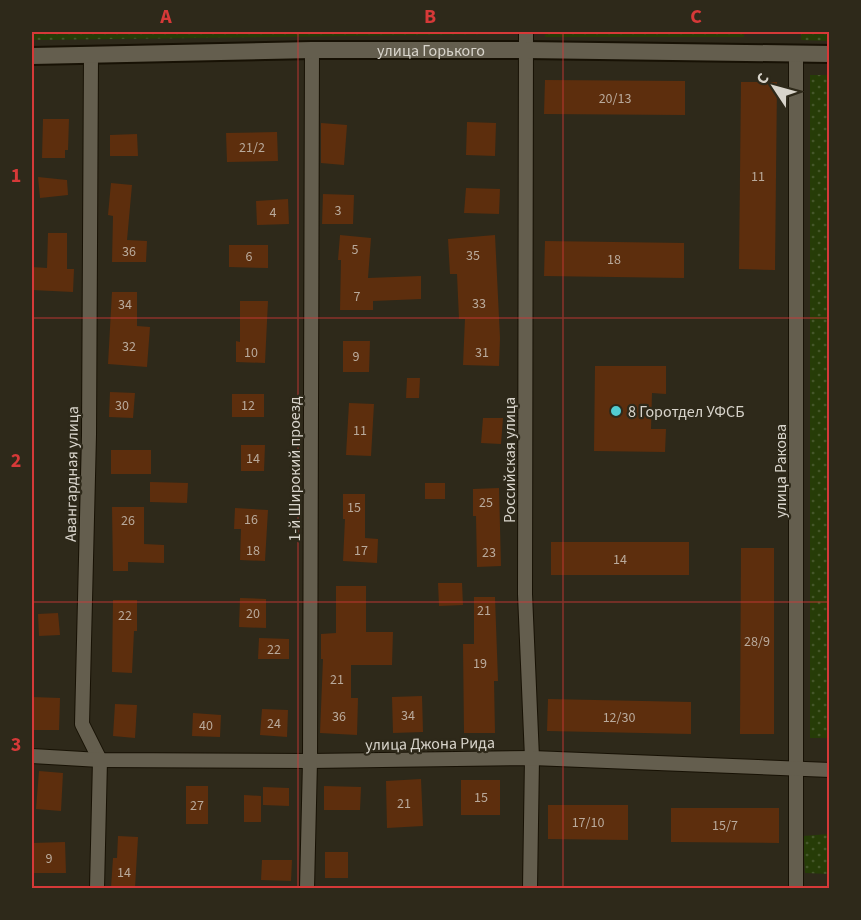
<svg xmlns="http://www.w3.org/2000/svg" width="861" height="920" font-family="'Source Sans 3',sans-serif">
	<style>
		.grass { fill: url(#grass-dots) }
		.building { fill: #5d2e0d }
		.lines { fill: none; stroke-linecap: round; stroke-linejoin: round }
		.minor-casing { stroke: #171104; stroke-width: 16 }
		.tertiary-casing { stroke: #171104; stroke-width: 20 }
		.minor { stroke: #645e4e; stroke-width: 14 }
		.tertiary { stroke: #645e4e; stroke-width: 16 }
		.grid { fill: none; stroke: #d63938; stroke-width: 1.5; stroke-opacity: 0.55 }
		.poi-dot { fill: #52ccd1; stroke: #2e291a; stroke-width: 2 }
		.labels { text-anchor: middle; stroke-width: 4.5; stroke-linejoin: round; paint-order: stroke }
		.number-label { font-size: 14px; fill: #b9aa9c }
		.street-label { font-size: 16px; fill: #d8d4cb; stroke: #2e291a }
		.poi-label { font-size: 16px; fill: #d8d4cb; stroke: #2e291a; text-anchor: start }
		.neatline { fill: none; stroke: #d63938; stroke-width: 2 }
		.grid-label { font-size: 20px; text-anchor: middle; font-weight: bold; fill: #d63938 }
	</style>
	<defs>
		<pattern id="grass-dots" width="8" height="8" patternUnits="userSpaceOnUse" patternTransform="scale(1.5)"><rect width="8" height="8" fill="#263c07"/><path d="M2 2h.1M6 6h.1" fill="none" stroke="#45572a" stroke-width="1.8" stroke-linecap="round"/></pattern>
	</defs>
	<rect width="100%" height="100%" fill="#2e291a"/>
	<g class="grass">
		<polygon points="32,32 514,32 514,34 32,40"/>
		<rect x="545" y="32" width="199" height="5"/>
		<polygon points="801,32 829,32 829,41 801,40"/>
		<polygon points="810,75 830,75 829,738 810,738"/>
		<polygon points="829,834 829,874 805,873 803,836"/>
	</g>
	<g class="building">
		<polygon points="545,80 685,81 685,115 544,114"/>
		<polygon points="741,82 777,82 775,270 739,269"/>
		<polygon points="43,119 69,119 68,150 65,150 65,158 42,158"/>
		<polygon points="467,122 496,123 495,156 466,155"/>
		<polygon points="321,123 347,125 344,165 321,163"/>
		<polygon points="277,132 278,161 227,162 226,133"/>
		<polygon points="137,134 138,156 110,156 110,135"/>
		<polygon points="38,177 67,180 68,195 40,198"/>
		<polygon points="111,183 132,185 127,240 147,241 146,262 112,262 113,216 108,215"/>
		<polygon points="466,188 500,189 499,214 464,213"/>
		<polygon points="323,194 354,195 353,224 322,224"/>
		<polygon points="288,199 289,224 257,225 256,201"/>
		<polygon points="48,233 67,233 67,269 74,269 73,292 32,290 32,267 47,268"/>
		<polygon points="340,235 371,238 368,278 421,276 421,299 373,301 373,310 340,310 341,260 338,260"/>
		<polygon points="495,235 500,338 499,366 463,365 465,319 459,319 457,274 450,274 448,239"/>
		<polygon points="545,241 684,243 684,278 544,276"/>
		<polygon points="229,245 268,245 268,268 229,267"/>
		<polygon points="112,292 137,292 137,326 150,327 147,367 108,364"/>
		<polygon points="240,301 268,301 265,363 236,362 236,341 240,342"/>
		<polygon points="343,341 370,341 369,372 343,372"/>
		<polygon points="595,366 666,366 666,394 652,393 651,429 666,429 665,452 594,451"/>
		<polygon points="407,378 420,378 419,398 406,398"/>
		<polygon points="110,392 135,393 133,418 109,417"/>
		<rect x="232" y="394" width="32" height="23"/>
		<polygon points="349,403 374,404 371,456 346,455"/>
		<polygon points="483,418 503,418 501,444 481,443"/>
		<polygon points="241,445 265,445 264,471 241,471"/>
		<rect x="111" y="450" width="40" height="24"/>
		<polygon points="150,482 188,483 187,503 150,502"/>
		<rect x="425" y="483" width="20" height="16"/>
		<polygon points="499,488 501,566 477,567 476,516 473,516 473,489"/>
		<polygon points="343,494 365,494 365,538 378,539 377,563 343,561 345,519 343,519"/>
		<polygon points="112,507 144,507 144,544 164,545 164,563 128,562 128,571 113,571"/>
		<polygon points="235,508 268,510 265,561 240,560 241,529 234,529"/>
		<rect x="551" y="542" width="138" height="33"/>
		<polygon points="741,548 774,548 774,734 740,734"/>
		<polygon points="438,583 462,583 463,605 439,606"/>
		<polygon points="336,586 366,586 366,632 393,632 392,665 351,665 351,698 358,698 357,735 320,733 323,659 321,659 321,634 336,633"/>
		<polygon points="474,597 495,597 498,681 494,681 495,733 464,733 463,644 474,644"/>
		<polygon points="240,598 266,599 266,628 239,627"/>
		<polygon points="113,600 137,600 137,631 134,631 132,673 112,672"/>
		<polygon points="58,613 60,635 39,636 38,614"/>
		<polygon points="259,638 289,639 289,659 258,659"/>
		<polygon points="422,696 423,732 393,733 392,697"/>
		<polygon points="32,697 60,698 59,730 32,730"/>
		<polygon points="548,699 691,702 691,734 547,731"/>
		<polygon points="115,704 137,705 135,738 113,736"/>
		<polygon points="262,709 288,710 287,737 260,735"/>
		<polygon points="193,713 221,715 220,737 192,736"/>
		<polygon points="39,771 63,773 61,811 36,809"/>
		<polygon points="421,779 423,826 387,828 386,781"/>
		<rect x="461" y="780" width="39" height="35"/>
		<rect x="186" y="786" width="22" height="38"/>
		<polygon points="324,786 361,787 360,810 324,810"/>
		<polygon points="263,787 289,788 289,806 263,805"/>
		<polygon points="244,795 261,796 261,822 244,822"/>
		<polygon points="548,805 628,805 628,840 548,839"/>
		<polygon points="671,808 779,808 779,843 671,842"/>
		<polygon points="118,836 138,837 135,888 111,888 113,858 117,858"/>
		<polygon points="65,842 66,873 32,873 32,843"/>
		<rect x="325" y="852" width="23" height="26"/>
		<polygon points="262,860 292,860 291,881 261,880"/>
	</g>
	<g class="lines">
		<defs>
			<g id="minor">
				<polyline points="526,32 525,594 532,758 530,888"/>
				<polyline points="796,54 796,888"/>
				<polyline points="91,55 89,435 82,724 100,760 97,888"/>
				<polyline points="32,756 100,760 310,761 532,758 830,770"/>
				<polyline points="307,888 310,761 312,50"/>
			</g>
			<g id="tertiary">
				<path id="s1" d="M32 56 312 50H526L830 54"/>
			</g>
		</defs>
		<use href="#minor" class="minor-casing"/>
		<use href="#tertiary" class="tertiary-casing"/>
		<use href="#minor" class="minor"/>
		<use href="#tertiary" class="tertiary"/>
	</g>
	<path class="grid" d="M298 32V888M563 32V888M32 318H830M32 602H830"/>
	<circle class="poi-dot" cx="616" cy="411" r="6"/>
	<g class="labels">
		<g class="number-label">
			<text x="615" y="103">20/13</text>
			<text x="252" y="152">21/2</text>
			<text x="758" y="181">11</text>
			<text x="338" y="215">3</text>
			<text x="273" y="217">4</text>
			<text x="355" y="254">5</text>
			<text x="129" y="256">36</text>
			<text x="473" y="260">35</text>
			<text x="249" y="261">6</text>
			<text x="614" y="264">18</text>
			<text x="357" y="301">7</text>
			<text x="479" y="308">33</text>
			<text x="125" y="309">34</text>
			<text x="129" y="351">32</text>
			<text x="251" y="357">10</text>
			<text x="482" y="357">31</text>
			<text x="356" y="361">9</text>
			<text x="122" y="410">30</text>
			<text x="248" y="410">12</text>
			<text x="360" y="435">11</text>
			<text x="253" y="463">14</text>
			<text x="486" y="507">25</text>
			<text x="354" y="512">15</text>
			<text x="251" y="524">16</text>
			<text x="128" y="525">26</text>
			<text x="253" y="555">18</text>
			<text x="361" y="555">17</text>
			<text x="489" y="557">23</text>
			<text x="620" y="564">14</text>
			<text x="484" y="615">21</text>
			<text x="253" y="618">20</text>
			<text x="125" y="620">22</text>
			<text x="757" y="646">28/9</text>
			<text x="274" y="654">22</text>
			<text x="480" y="668">19</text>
			<text x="337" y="684">21</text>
			<text x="408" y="720">34</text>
			<text x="339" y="721">36</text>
			<text x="619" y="722">12/30</text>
			<text x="274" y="728">24</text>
			<text x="206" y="730">40</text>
			<text x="481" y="802">15</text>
			<text x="404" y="808">21</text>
			<text x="197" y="810">27</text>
			<text x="588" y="827">17/10</text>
			<text x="725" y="830">15/7</text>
			<text x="49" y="863">9</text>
			<text x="124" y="877">14</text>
		</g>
		<g class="street-label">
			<text dy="6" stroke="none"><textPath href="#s1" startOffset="399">улица Горького</textPath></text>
			<text transform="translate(509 460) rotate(-90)" y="6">Российская улица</text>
			<text transform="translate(294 469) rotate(-90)" y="6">1-й Широкий проезд</text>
			<text transform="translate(780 471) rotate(-90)" y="6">улица Ракова</text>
			<text transform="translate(71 474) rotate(-89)" y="6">Авангардная улица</text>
			<text transform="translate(430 743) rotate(-1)" y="6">улица Джона Рида</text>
		</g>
		<g class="poi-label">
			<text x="628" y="417">8 Горотдел УФСБ</text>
		</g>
	</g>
	<rect width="861" height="920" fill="none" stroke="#2e291a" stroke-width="66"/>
	<g transform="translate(774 87) rotate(306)" stroke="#2e291a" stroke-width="4.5" paint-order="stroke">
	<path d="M0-4.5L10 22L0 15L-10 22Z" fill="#d8d4cb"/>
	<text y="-9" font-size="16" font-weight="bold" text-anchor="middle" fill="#d8d4cb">С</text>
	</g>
	<rect x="33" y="33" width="795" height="854" class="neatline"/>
	<g class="grid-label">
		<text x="166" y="23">A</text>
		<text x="430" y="23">B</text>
		<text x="696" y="23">C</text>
		<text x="16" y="182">1</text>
		<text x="16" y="467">2</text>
		<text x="16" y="751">3</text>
	</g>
</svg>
